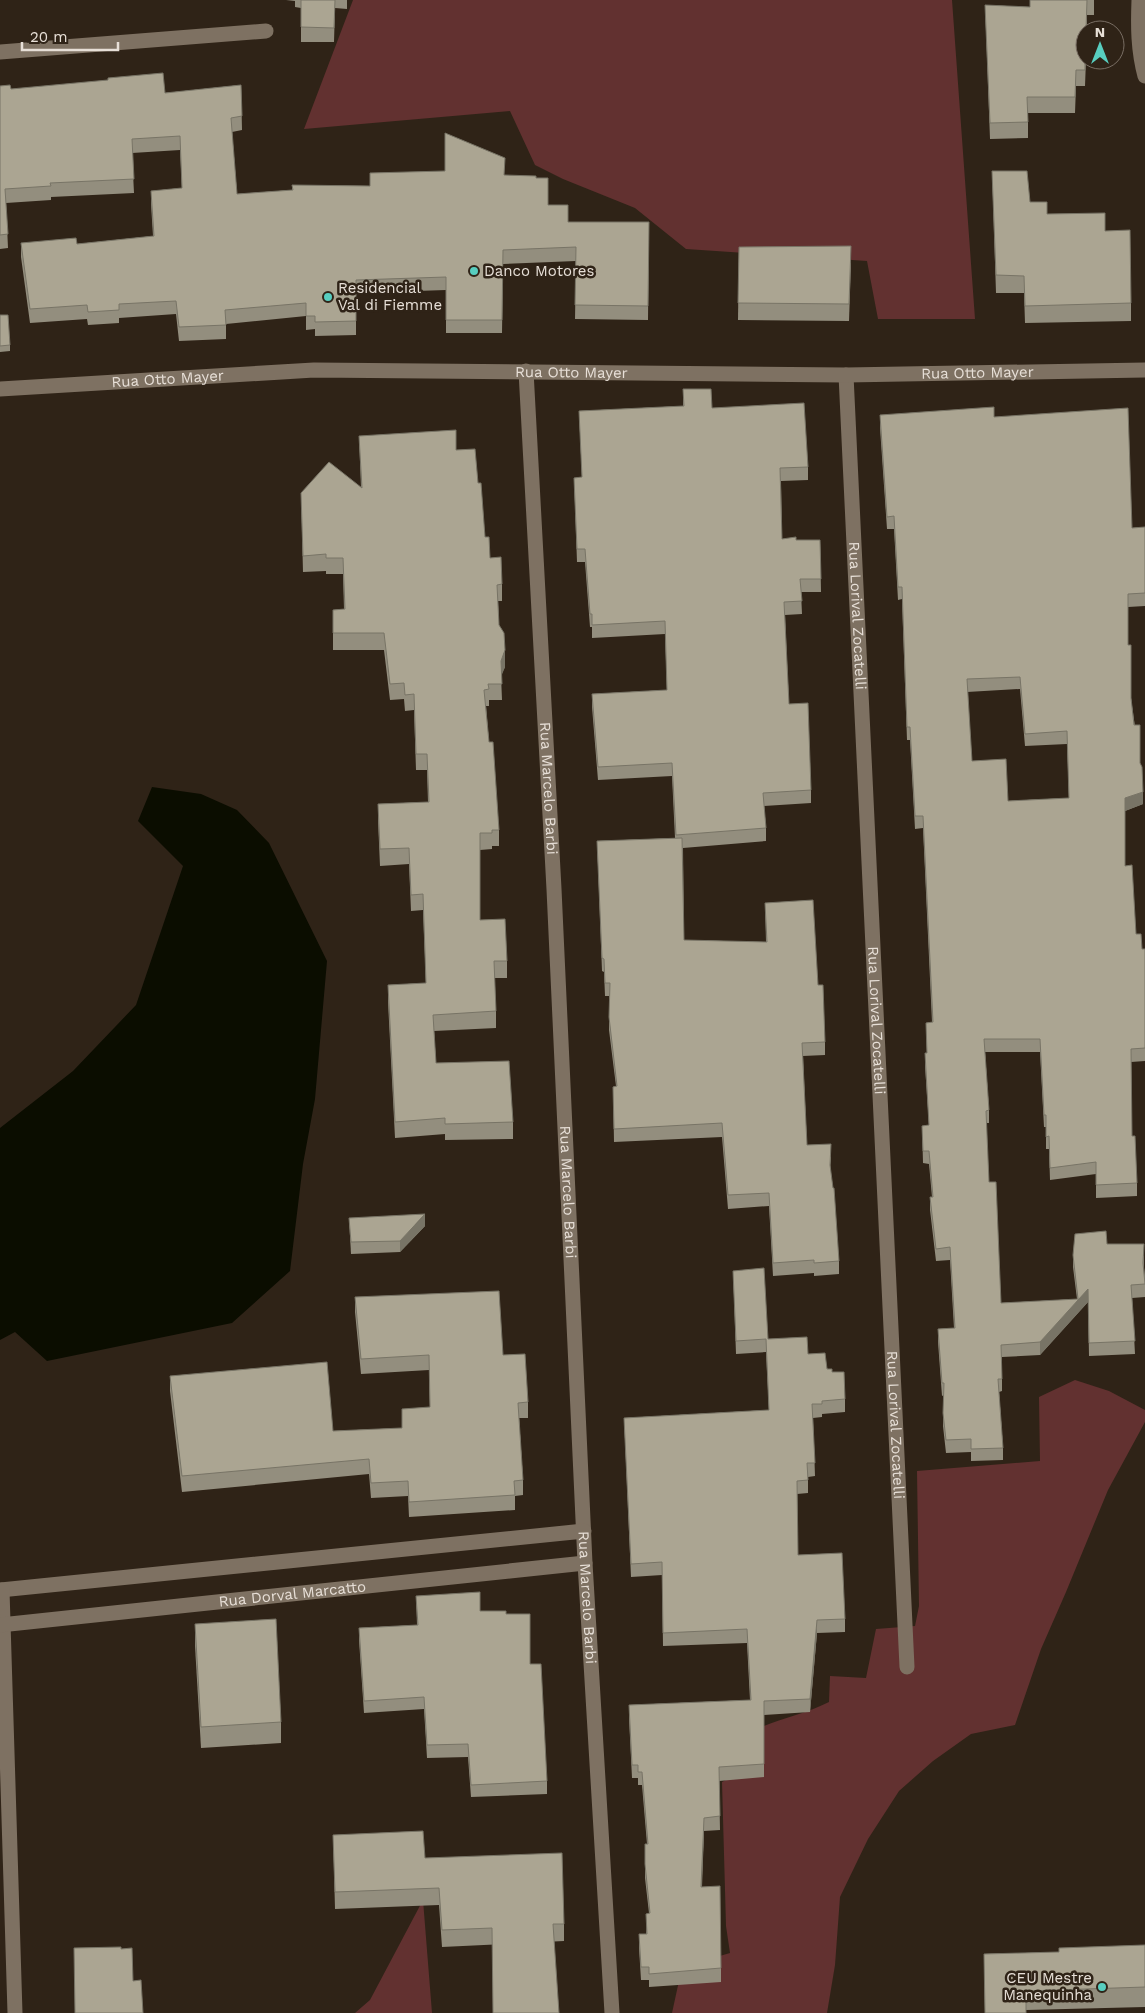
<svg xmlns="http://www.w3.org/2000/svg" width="1145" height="2013" font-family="'Work Sans',sans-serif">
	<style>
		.green { fill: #623130 }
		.water { fill: #0b0d00 }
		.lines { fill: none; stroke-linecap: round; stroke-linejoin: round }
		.minor { stroke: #7e7162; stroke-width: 15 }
		.wall { fill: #938e7e; fill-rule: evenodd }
		.shaded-wall { fill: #787466 }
		.building { fill: #aba592; stroke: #787466; fill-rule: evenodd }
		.poi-dot { fill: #58cec0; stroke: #2f2317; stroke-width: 2 }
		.labels { text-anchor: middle; stroke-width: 5; stroke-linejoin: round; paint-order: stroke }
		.poi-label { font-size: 15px; fill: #e7dfd7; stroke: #2f2317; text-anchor: start }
		.street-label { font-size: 15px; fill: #e7dfd7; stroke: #2f2317 }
	</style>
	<rect width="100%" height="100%" fill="#2f2317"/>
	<g class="green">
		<polygon points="353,0 952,0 975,319 878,319 867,261 686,249 635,208 563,179 535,165 510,111 304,129"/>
		<path d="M1075 1380 1109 1391 1145 1410V1422L1108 1490 1066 1592 1041 1649 1015 1725 971 1734 933 1761 899 1791 868 1839 840 1897 835 1965 827 2013H672L682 1967 730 1953 726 1926 722 1782 755 1765 754 1730C779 1719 805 1714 829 1702L830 1676 866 1678 876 1629 915 1626 919 1606 917 1471 1040 1461 1039 1397Z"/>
		<polygon points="423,1900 432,2013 355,2013 370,2000"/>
	</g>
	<polygon class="water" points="152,787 201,794 237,810 269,843 327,961 315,1099 303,1164 290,1271 232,1323 47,1361 15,1332 0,1340 0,1128 73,1071 136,1005 183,866 138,821"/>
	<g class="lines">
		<g class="minor">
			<path d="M1139 0C1138 26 1138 50 1145 76"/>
			<polyline points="0,52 266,31"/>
			<path id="s1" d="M526 371 554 889 585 1563 612 2013"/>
			<path id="s2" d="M846 375 907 1667"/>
			<path id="s3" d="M0 389 314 370 846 375 1145 370"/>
			<polyline points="0,1590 584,1531"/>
			<polyline points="2,1590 15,2013"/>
			<path id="s4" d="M0 1625 585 1563"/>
		</g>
	</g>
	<g class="wall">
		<polygon points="286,0 347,0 347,9 335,8 334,42 301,42 301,8 295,7 295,1"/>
		<polygon points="1030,0 1094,0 1094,15 1087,15 1087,30 1085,30 1086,60 1085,86 1076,86 1075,113 1028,113 1028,138 990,139 985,5 1030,7"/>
		<polygon points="241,85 242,130 232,132 237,194 292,190 292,185 370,186 504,175 548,205 568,222 649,222 648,320 575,319 576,261 503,264 502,333 446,333 446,290 356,293 356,335 315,336 315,329 306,330 306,316 226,324 226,339 179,341 176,314 119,318 119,323 88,325 87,319 30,323 21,257 21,243 77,244 153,236 151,204 151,191 182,188 180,150 132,153 134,193 51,197 51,200 6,203 8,248 0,249 0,86 11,89 165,93"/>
		<polygon points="992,171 1030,202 1047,214 1105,231 1131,303 1131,321 1025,323 1024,293 996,293"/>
		<polygon points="739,247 851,263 849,321 738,320"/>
		<polygon points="0,315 10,345 10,351 0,352"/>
		<polygon points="683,389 712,408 808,467 808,480 781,481 782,539 796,540 820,540 821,592 801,592 802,614 785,615 789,704 811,790 811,803 764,806 766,828 766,841 683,848 684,940 766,942 765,903 818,985 825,1042 825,1055 803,1056 807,1145 831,1157 830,1169 839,1261 839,1274 814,1276 814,1273 773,1276 769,1206 728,1209 722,1137 614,1142 613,1087 616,1086 609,1030 609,996 605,996 604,972 602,971 597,841 675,838 672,776 598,780 592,707 592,694 667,690 665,634 592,638 592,627 590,627 585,562 577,562 574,478 582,477 579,411 683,406"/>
		<path d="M880 415 994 417 1132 528 1145 527V606L1128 607V645L1131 698 1140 763 1143 804 1125 811V866L1136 934 1142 949H1145V1061L1131 1062 1132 1136 1137 1183V1196L1096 1198V1174L1050 1180 1049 1149H1046V1127H1044L1040 1052H985L989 1110V1123H986L989 1182 1001 1303 1077 1299 1073 1267V1255L1107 1244 1144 1256V1267L1145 1278V1297L1132 1298 1135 1354 1089 1356 1088 1302 1040 1355 1002 1357V1391L999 1392 1003 1448V1460L971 1461V1452L946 1453 943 1426 944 1395 942 1396 938 1342V1329L954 1328 950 1260 936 1261 930 1210V1197H932L929 1164 923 1163 922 1126 929 1125 925 1066V1053H927L926 1023 932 1022 923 828 915 829 910 740H907L902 599 898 600 894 529H887L880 428ZM1020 689 1025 746 1067 744 1069 798 1008 801 972 761 967 692Z"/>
		<polygon points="359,436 456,450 478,483 485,537 490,558 502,584 502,601 498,601 499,625 505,667 501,675 502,700 489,700 489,706 486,706 489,742 499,830 499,846 492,846 492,849 480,850 480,920 507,961 507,978 494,978 496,1011 496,1028 434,1031 436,1063 513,1122 513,1139 445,1140 445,1134 395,1138 388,1002 388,985 426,983 423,910 411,911 409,864 380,866 378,820 378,804 428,802 427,770 416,770 414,710 405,711 404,699 390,700 384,650 333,650 333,610 344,609 343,574 326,574 326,571 303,572 301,493 361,487"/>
		<polygon points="349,1218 425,1226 400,1252 351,1254"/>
		<polygon points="733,1271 768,1339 808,1354 832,1372 845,1399 845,1412 822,1414 822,1417 813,1418 815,1476 808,1477 808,1493 797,1494 798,1555 845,1619 845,1632 817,1633 810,1712 764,1715 764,1777 719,1781 720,1830 704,1831 702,1887 721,1968 721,1982 649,1987 649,1980 641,1980 639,1948 639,1934 646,1934 649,1913 645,1878 645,1844 647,1844 642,1785 638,1785 638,1778 632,1778 629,1718 629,1705 750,1700 747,1643 663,1646 662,1575 631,1577 624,1418 769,1410 766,1352 736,1354"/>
		<polygon points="355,1297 503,1355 528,1402 528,1418 519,1418 523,1480 523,1495 515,1496 515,1510 409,1517 408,1496 371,1498 369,1474 182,1492 170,1391 170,1376 333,1431 402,1428 430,1407 429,1370 361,1374 355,1312"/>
		<polygon points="416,1596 480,1611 506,1614 530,1664 547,1781 547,1794 471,1797 468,1757 427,1758 424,1709 364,1713 359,1640 359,1628 417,1625"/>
		<polygon points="195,1624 281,1722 281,1743 201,1748 195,1646"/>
		<polygon points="333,1835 425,1858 564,1924 564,1941 442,1947 439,1905 335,1909"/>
		<polygon points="1145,1945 1145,2007 1026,2010 1026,2013 985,2013 984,1954 1059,1952"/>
	</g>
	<g class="shaded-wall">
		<polygon points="505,650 505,667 501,677 501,661"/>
		<polygon points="1143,792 1143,804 1125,811 1125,798"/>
		<polygon points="425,1214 425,1226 400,1252 400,1241"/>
		<polygon points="1088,1289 1088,1302 1040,1355 1040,1342"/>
		<polygon points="817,1620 817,1633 810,1712 810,1699"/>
		<polygon points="704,1818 704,1831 701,1900 701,1887"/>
	</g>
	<g class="building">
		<polygon points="301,0 335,0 334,28 301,27"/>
		<polygon points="1030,0 1087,0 1086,30 1085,30 1085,70 1076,70 1075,97 1027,97 1028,122 990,123 985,5 1030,7"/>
		<polygon points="163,73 165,93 241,85 242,116 231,118 237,194 293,190 292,185 370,186 370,173 445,171 445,133 505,158 504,175 536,176 536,178 548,178 548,205 568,205 568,222 649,222 648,306 575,305 576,247 503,250 502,320 446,320 446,277 356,280 356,321 315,322 315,316 306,316 306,303 225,310 226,325 179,327 176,301 119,304 119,310 88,312 87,305 30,309 21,243 76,238 77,244 154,236 151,191 182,188 180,136 132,139 134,179 50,183 51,186 5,189 8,234 0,235 0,86 10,85 11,89 108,80 108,78"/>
		<polygon points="992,171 1027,171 1030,202 1047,202 1047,214 1105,213 1105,231 1130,230 1131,303 1025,306 1024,276 996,275"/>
		<polygon points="851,246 849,304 738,303 739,247"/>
		<polygon points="0,315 8,315 10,345 0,346"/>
		<polygon points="683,389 711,389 712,408 804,403 808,467 780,468 782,539 796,537 796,540 820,540 821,579 800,579 802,601 784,602 789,704 808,703 811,790 763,793 766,828 676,835 672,763 598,767 592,694 667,690 665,621 592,625 592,614 590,614 585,549 577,549 574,478 582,477 579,411 684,406"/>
		<path d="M994 407V417L1128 408 1132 528 1145 527V593L1128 594V645H1131V698L1134 725H1140V763L1142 767 1143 792 1125 798V866L1132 865 1136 934H1141L1142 949H1145V1048L1131 1049 1132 1136H1135L1137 1183 1096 1185V1162L1050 1168 1049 1136 1046 1137V1115H1044L1040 1039H984L989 1110 986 1111 989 1182H996L1001 1303 1078 1299 1073 1255 1075 1234 1106 1231 1107 1244H1144L1143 1263 1145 1284 1131 1285 1135 1341 1089 1343 1088 1289 1040 1342 1001 1345 1002 1379H998L1003 1448 971 1449V1439L946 1440 943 1413 944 1383H942L938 1329 955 1328 950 1247 936 1249 930 1197H933L929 1151H923L922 1126 929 1125 925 1053H927L926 1023 933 1022 923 816H915L910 727H907L902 587H898L894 516 887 517 880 415ZM1020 677 1025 734 1067 731 1069 798 1008 801 1006 759 972 761 967 679Z"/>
		<polygon points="456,430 456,450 475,449 478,483 481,483 485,537 489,537 490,558 501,557 502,584 497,585 499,625 504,633 505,650 501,661 502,684 488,684 489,689 484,690 489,742 493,742 499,830 492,830 492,833 480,833 480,920 505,919 507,961 494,961 496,1011 433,1015 436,1063 509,1061 513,1122 445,1124 445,1118 395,1122 388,985 426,983 423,894 411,895 409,848 380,849 378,804 429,802 427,754 416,754 414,694 405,695 404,683 390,684 384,633 333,633 333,610 345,609 343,558 326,558 326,554 303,556 301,493 329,462 362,488 359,436"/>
		<polygon points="682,838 684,940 767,942 765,903 813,900 818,985 823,985 825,1042 802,1043 807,1145 831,1144 830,1165 833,1188 834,1188 839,1261 814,1263 814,1260 773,1263 769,1193 728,1195 722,1123 614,1129 613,1087 617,1086 609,1017 610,983 605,983 604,959 602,958 597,841"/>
		<polygon points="425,1214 400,1241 351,1242 349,1218"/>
		<polygon points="764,1268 768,1339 807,1337 808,1354 825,1353 827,1369 832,1369 832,1372 844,1372 845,1399 822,1401 822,1404 812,1404 815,1463 807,1463 808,1480 797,1481 798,1555 842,1553 845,1619 817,1620 810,1699 764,1701 764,1764 719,1767 720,1816 704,1818 701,1887 720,1886 721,1968 649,1974 649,1967 641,1967 639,1934 647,1934 646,1914 650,1913 645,1864 645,1844 648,1844 642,1772 638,1772 638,1765 632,1765 629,1705 751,1700 747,1629 663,1633 662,1562 631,1564 624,1418 769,1410 766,1339 736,1341 733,1271"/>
		<polygon points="499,1291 503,1355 525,1354 528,1402 518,1403 523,1480 514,1481 515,1495 409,1502 408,1481 371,1483 369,1459 182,1476 170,1376 327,1362 333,1431 402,1428 402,1409 430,1407 429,1355 361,1359 355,1297"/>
		<polygon points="480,1592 480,1611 506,1611 506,1614 530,1614 530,1664 541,1664 547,1781 471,1785 468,1744 427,1745 424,1697 364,1701 359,1628 418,1625 416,1596"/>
		<polygon points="276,1619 281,1722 201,1727 195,1624"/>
		<polygon points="423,1831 425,1858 562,1853 564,1924 553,1924 559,2013 493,2013 492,1928 442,1930 439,1888 335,1892 333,1835"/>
		<polygon points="1145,1945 1145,1987 1026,1991 1026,2013 985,2013 984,1954 1059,1952 1059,1948"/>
		<polygon points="121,1947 121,1949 132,1948 133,1981 141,1980 143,2013 75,2013 74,1948"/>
	</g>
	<g class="poi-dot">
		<circle cx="474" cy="271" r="5"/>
		<circle cx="328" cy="297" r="5"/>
		<circle cx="1102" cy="1987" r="5"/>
	</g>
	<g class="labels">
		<g class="poi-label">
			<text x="484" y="276">Danco Motores</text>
			<text x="338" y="293">Residencial<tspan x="338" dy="17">Val di Fiemme</tspan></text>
			<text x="1092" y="1983" text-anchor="end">CEU Mestre<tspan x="1092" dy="17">Manequinha</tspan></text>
		</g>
		<g class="street-label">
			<text dy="5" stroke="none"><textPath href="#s3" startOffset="572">Rua Otto Mayer</textPath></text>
			<text dy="5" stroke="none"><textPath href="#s3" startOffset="978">Rua Otto Mayer</textPath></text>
			<text dy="5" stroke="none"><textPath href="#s3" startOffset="168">Rua Otto Mayer</textPath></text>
			<text dy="5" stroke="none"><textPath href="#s2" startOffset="241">Rua Lorival Zocatelli</textPath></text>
			<text dy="5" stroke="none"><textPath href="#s1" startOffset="418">Rua Marcelo Barbi</textPath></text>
			<text dy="5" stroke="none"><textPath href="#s2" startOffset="646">Rua Lorival Zocatelli</textPath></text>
			<text dy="5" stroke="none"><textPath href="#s1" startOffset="822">Rua Marcelo Barbi</textPath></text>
			<text dy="5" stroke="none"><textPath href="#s2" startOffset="1051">Rua Lorival Zocatelli</textPath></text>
			<text dy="5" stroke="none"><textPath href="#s4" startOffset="294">Rua Dorval Marcatto</textPath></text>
			<text dy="5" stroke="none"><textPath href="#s1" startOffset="1228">Rua Marcelo Barbi</textPath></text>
		</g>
	</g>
	<g transform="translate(1100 45)"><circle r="24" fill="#2f2317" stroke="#796e64"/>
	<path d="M0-4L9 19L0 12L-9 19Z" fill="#58cec0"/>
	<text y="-8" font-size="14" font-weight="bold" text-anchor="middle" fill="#e7dfd7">N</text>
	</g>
	<path d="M22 42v8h96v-8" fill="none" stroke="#e7dfd7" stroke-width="2.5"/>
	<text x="30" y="42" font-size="15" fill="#e7dfd7" stroke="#2f2317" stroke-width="4" paint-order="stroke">20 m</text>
</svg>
